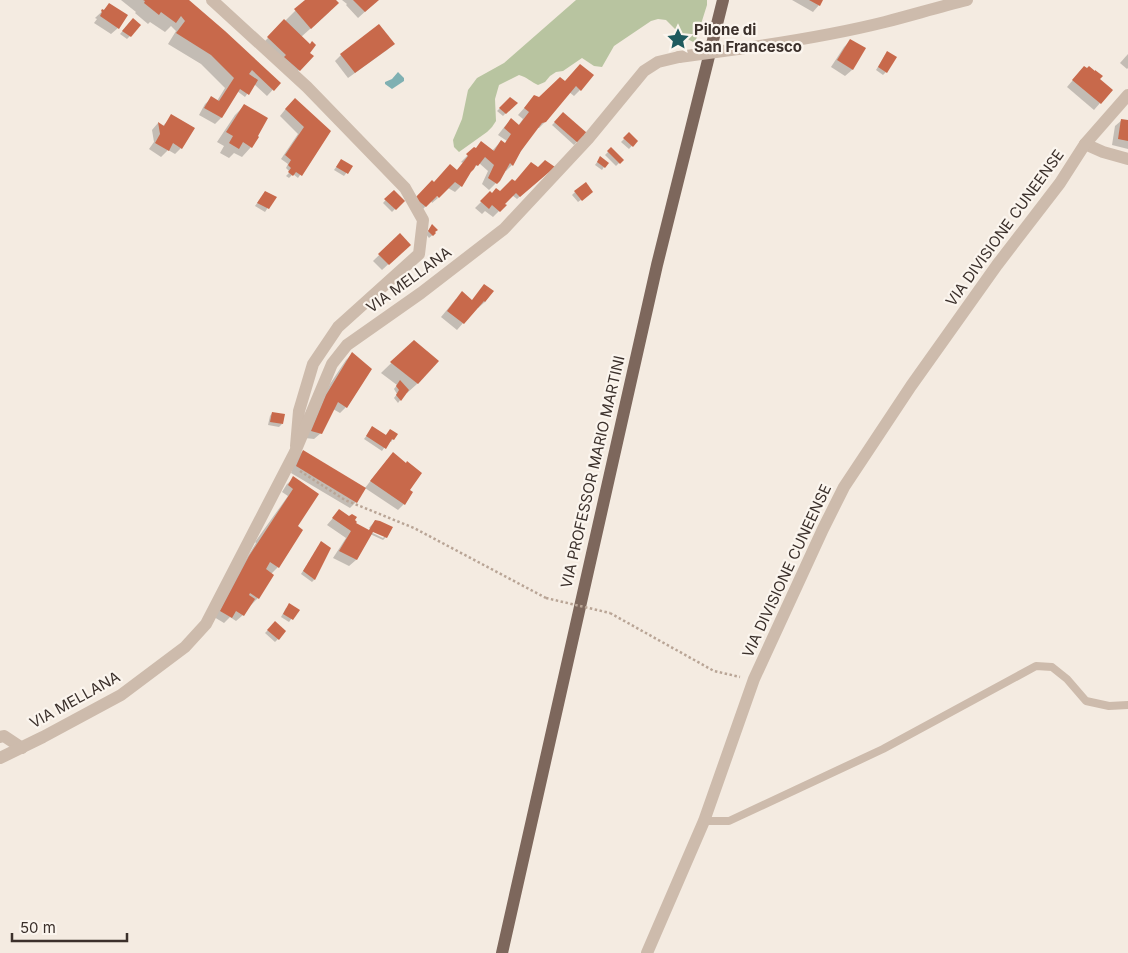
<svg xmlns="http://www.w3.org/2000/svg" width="1128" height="953" font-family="Inter,sans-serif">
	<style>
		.green { fill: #b8c4a0 }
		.water { fill: #7fb0b2 }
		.shadow { fill: #0003 }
		.building { fill: #c8694b }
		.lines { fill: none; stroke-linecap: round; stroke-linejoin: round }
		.path { stroke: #b9a596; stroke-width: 2.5; stroke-dasharray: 2.5 2.5; stroke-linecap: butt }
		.service { stroke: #cdbbac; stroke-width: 8 }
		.minor { stroke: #cdbbac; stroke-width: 12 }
		.tertiary { stroke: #cdbbac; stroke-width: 12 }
		.primary { stroke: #7d675c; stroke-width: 12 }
		.path-bridge { stroke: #b9a596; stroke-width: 2.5; stroke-dasharray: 2.5 2.5; stroke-linecap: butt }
		.tertiary-bridge { stroke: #cdbbac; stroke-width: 12 }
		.labels { text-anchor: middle; stroke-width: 4.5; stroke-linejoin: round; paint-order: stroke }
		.poi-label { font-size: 15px; font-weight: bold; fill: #3b302b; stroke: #fbf5ee; text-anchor: start }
		.street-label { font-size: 15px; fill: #3b302b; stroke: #fbf5ee }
	</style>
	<rect width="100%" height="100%" fill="#f4ebe1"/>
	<path class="green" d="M576 0H707V5L695 43 682 36 666 20 658 19 651 21 614 46 602 67 594 66 582 58 563 71 556 72 550 76 545 82 538 85C531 82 527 77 519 75L499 85 495 99 496 121 492 127 487 132 459 152 454 147 453 140 462 119 468 90 477 78 504 63Z"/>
	<polygon class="water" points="398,72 404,78 404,81 392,89 385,84 385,82 392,79"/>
	<g class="shadow">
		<polygon points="121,0 187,0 279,83 267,96 254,84 245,97 237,91 221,118 215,124 199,115 205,104 212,98 217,101 225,88 201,64 168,44 176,31 171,26 165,32 150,22 148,24 135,13 136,12"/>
		<polygon points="306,0 335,0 328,13 301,37 310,45 299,70 293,76 262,44"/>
		<polygon points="342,0 378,0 358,18 346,5 347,4"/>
		<polygon points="792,0 822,0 819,5 813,12"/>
		<polygon points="109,5 118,28 111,34 94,23 97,19 95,18 96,17"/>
		<polygon points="130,22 130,36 127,39 120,34"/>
		<polygon points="851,40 864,49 852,70 845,76 831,67 844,47"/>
		<polygon points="393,44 387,50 348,78 335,61 341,55"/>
		<polygon points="1128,54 1128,68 1127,69 1120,63"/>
		<polygon points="885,55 886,72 883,75 876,70"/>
		<polygon points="1084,67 1099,79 1100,103 1094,110 1067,87"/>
		<polygon points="574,72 580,90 574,96 569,92 546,121 539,128 536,128 512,165 506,171 505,170 499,180 489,190 482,184 488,171 479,163 469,173 461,186 455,192 448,188 433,183 456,171 463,163 461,162 475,148 492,151 501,141 505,144 507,141 498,135 505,126 511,120 518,126 523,119 518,115 534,97 538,98 564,83"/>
		<polygon points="510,99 516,103 503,116 497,111"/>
		<polygon points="245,105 251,147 242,157 234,153 229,158 220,153 224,146 217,142 235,115"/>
		<polygon points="288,106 329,131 298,178 293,174 289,178 286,176 290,172 286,168 288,164 281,159 298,134 280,116"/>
		<polygon points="563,114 585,133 574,145 552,125"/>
		<polygon points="172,116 181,148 175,154 168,150 161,157 149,149 154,142 152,130 158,123 163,126"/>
		<polygon points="1122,120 1128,121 1128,149 1112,145 1115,126"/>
		<polygon points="629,134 636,141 629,149 621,142"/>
		<polygon points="611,149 622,160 616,166 605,155"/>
		<polygon points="600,158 604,167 602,170 595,165"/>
		<polygon points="339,163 351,167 344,176 334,170"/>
		<polygon points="547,173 517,199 512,195 504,204 505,205 493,217 485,211 482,214 475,208 490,193 491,194 500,192 515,182"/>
		<polygon points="428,186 438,198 432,203 431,201 423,209 413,202"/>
		<polygon points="394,191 403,201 392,212 383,203"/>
		<polygon points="265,192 275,197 265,212 255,206"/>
		<polygon points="575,192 589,194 578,202 572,195"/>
		<polygon points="432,225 435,233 429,238 426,234"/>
		<polygon points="400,235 409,245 382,270 373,261"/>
		<polygon points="492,292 485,302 478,308 477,307 457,330 441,317 456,299 472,301"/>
		<polygon points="414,341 437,361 417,384 407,393 406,392 398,403 394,398 397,394 394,389 397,385 381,373"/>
		<polygon points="352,354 346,407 340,413 333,409 321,433 314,439 305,438 320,403 330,384 346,360"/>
		<polygon points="272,413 282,424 279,427 268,425 270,416"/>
		<polygon points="390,430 393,439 391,442 389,441 382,451 364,439 370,431 385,436"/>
		<polygon points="303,451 356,502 350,508 291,473 296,457"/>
		<polygon points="387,460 408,490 404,504 398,510 365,488"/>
		<polygon points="294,478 296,526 289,551 278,567 271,574 273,576 258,598 251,605 250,604 243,615 236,621 230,617 224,623 214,617 243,564 256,543 255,542 288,496 282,492 287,484"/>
		<polygon points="339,511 354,524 383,538 385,536 369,528 375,521 386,537 383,540 370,534 356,560 349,566 333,558 346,538 327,525"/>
		<polygon points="321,543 329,548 314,580 312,582 301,574"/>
		<polygon points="286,608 298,610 289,622 281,617"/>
		<polygon points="275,623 285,632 275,642 265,633"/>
	</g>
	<g class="building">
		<polygon points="143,0 189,0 225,31 281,83 274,91 252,70 249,74 258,80 249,95 240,89 222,118 204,108 211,96 219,101 234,78 211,55 176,33 185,21 181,16 176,23 161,12 159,15 144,3 145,1"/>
		<polygon points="305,0 336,0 339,3 311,29 294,9"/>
		<polygon points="353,0 379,0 365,12"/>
		<polygon points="809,0 823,0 820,6"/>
		<polygon points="109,3 128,15 119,29 100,16 102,12 101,11 102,9 104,10"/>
		<polygon points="133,18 141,25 131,37 122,31"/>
		<polygon points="284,19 310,44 312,41 316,45 310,53 314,56 300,71 284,57 286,55 267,37"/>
		<polygon points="379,24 395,44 355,73 340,54"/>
		<polygon points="850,39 866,48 853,70 837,60"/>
		<polygon points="887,51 897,57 887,73 878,67"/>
		<polygon points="580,64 594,75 581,91 576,86 546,122 542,123 521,151 513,166 510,163 500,181 497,184 488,178 494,165 485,157 478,166 476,165 474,169 471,172 462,187 455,182 439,198 437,196 426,207 415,198 432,180 434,182 450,164 457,170 468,156 466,154 474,147 476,148 481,141 494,151 501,140 505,143 511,134 504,128 511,118 519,125 529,112 524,108 534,95 539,97 560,77 565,81"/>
		<polygon points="1084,66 1087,68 1089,66 1095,71 1095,70 1103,76 1100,79 1113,90 1101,104 1072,80"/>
		<polygon points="510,97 518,103 506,114 499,108"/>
		<polygon points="295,98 331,131 302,176 296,172 293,176 288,172 291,168 288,165 291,160 285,155 304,127 285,109"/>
		<polygon points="244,104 268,118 258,136 259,137 252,148 243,142 239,149 229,143 233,136 226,132"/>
		<polygon points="563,112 587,133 578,143 554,122"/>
		<polygon points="171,114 195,128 182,149 173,143 169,151 155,143 160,134 158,122 164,126"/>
		<polygon points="1121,119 1128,120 1128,141 1118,139"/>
		<polygon points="629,132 638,141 633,147 623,138"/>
		<polygon points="611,147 624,160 620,164 607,151"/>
		<polygon points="600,156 609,163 605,168 597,162"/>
		<polygon points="341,159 353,166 348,174 336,167"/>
		<polygon points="545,160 555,167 520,197 516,193 505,204 507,205 500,212 492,205 489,209 480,201 490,191 492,193 496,188 500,191 512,179 515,181 531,162 538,167"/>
		<polygon points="586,182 593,192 582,201 574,191"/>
		<polygon points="394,190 405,201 396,210 384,199"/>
		<polygon points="265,191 277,197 269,209 257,203"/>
		<polygon points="432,224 438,230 435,232 436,233 433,236 428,231"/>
		<polygon points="400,233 411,245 389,265 378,254"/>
		<polygon points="484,284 494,291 485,302 484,301 464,324 447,311 462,291 472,300"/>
		<polygon points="414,340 439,361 418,384 390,362"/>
		<polygon points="352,352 372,369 347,408 338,402 322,434 311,431 326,395"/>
		<polygon points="400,380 409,390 401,401 396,395 399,390 396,386"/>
		<polygon points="272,412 285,414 283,424 270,422"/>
		<polygon points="372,426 386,435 390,429 398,434 394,440 392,439 386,449 366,436"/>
		<polygon points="303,450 366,488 357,503 296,466"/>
		<polygon points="393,452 406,463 407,461 422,473 410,490 413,492 405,505 370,481"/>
		<polygon points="293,476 319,494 298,526 303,530 279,568 270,562 266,569 274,575 259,599 250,593 249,595 255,599 244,616 236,611 232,618 220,611 249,556 293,489 288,485"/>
		<polygon points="339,509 349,516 352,514 357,517 355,520 357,522 356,523 369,530 375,520 380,521 393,527 387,538 373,532 357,560 339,551 351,531 332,518"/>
		<polygon points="321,541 331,548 315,580 303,571"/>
		<polygon points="289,603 300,610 293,620 283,614"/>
		<polygon points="275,621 286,631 279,640 267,630"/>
	</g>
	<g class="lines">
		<g class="path">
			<polyline points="300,471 345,500 414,528 546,598"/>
			<polyline points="610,613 714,671 740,677"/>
		</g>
		<polyline class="service" points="704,821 729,821 883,749 1036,666 1052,667 1067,679 1086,701 1109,706 1128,705"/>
		<g class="minor">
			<polyline points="212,0 307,87 405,188 423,220 419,254 338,327 313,364 299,411 296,446"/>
			<polyline points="1085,144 1103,152 1128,159"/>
			<polyline points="0,737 4,736 22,748"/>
			<polyline points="647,953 704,821 754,679 823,529 844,487 911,386 997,265 1060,183 1085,144 1128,95"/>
		</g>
		<g class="tertiary">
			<path d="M738 49C788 42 837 34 885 22 912 15 939 7 967 0"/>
			<polyline points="0,758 43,737 121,695 185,647 206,624 295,452 332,364 347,345 421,293 504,229 588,139 644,71 658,62 679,57"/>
		</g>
		<polyline class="primary" points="502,953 657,265 723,0"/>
		<polyline class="path-bridge" points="546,598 610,613"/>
		<polyline class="tertiary-bridge" points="679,57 738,49"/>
	</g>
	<defs>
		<symbol id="sight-bare" viewBox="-9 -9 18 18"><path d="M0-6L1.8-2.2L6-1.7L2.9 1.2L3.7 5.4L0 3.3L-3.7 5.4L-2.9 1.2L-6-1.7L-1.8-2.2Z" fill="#1f5a5e" stroke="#fbf5ee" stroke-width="2.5" paint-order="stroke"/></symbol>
	</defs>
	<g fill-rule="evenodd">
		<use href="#sight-bare" x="662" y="23" width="32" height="32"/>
	</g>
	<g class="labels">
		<g class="poi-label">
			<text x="694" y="35">Pilone di<tspan x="694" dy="17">San Francesco</tspan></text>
		</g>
		<g class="street-label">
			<text transform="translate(1005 228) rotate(-54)" y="5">VIA DIVISIONE CUNEENSE</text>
			<text transform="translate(409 280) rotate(-36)" y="5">VIA MELLANA</text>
			<text transform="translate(593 472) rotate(-77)" y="5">VIA PROFESSOR MARIO MARTINI</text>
			<text transform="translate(787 571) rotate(-65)" y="5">VIA DIVISIONE CUNEENSE</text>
			<text transform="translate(75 700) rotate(-29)" y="5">VIA MELLANA</text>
		</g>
	</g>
	<path d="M12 933v8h115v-8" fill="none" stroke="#3b302b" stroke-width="2.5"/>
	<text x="20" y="933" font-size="15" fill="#3b302b" stroke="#fbf5ee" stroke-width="4" paint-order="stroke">50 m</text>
</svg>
